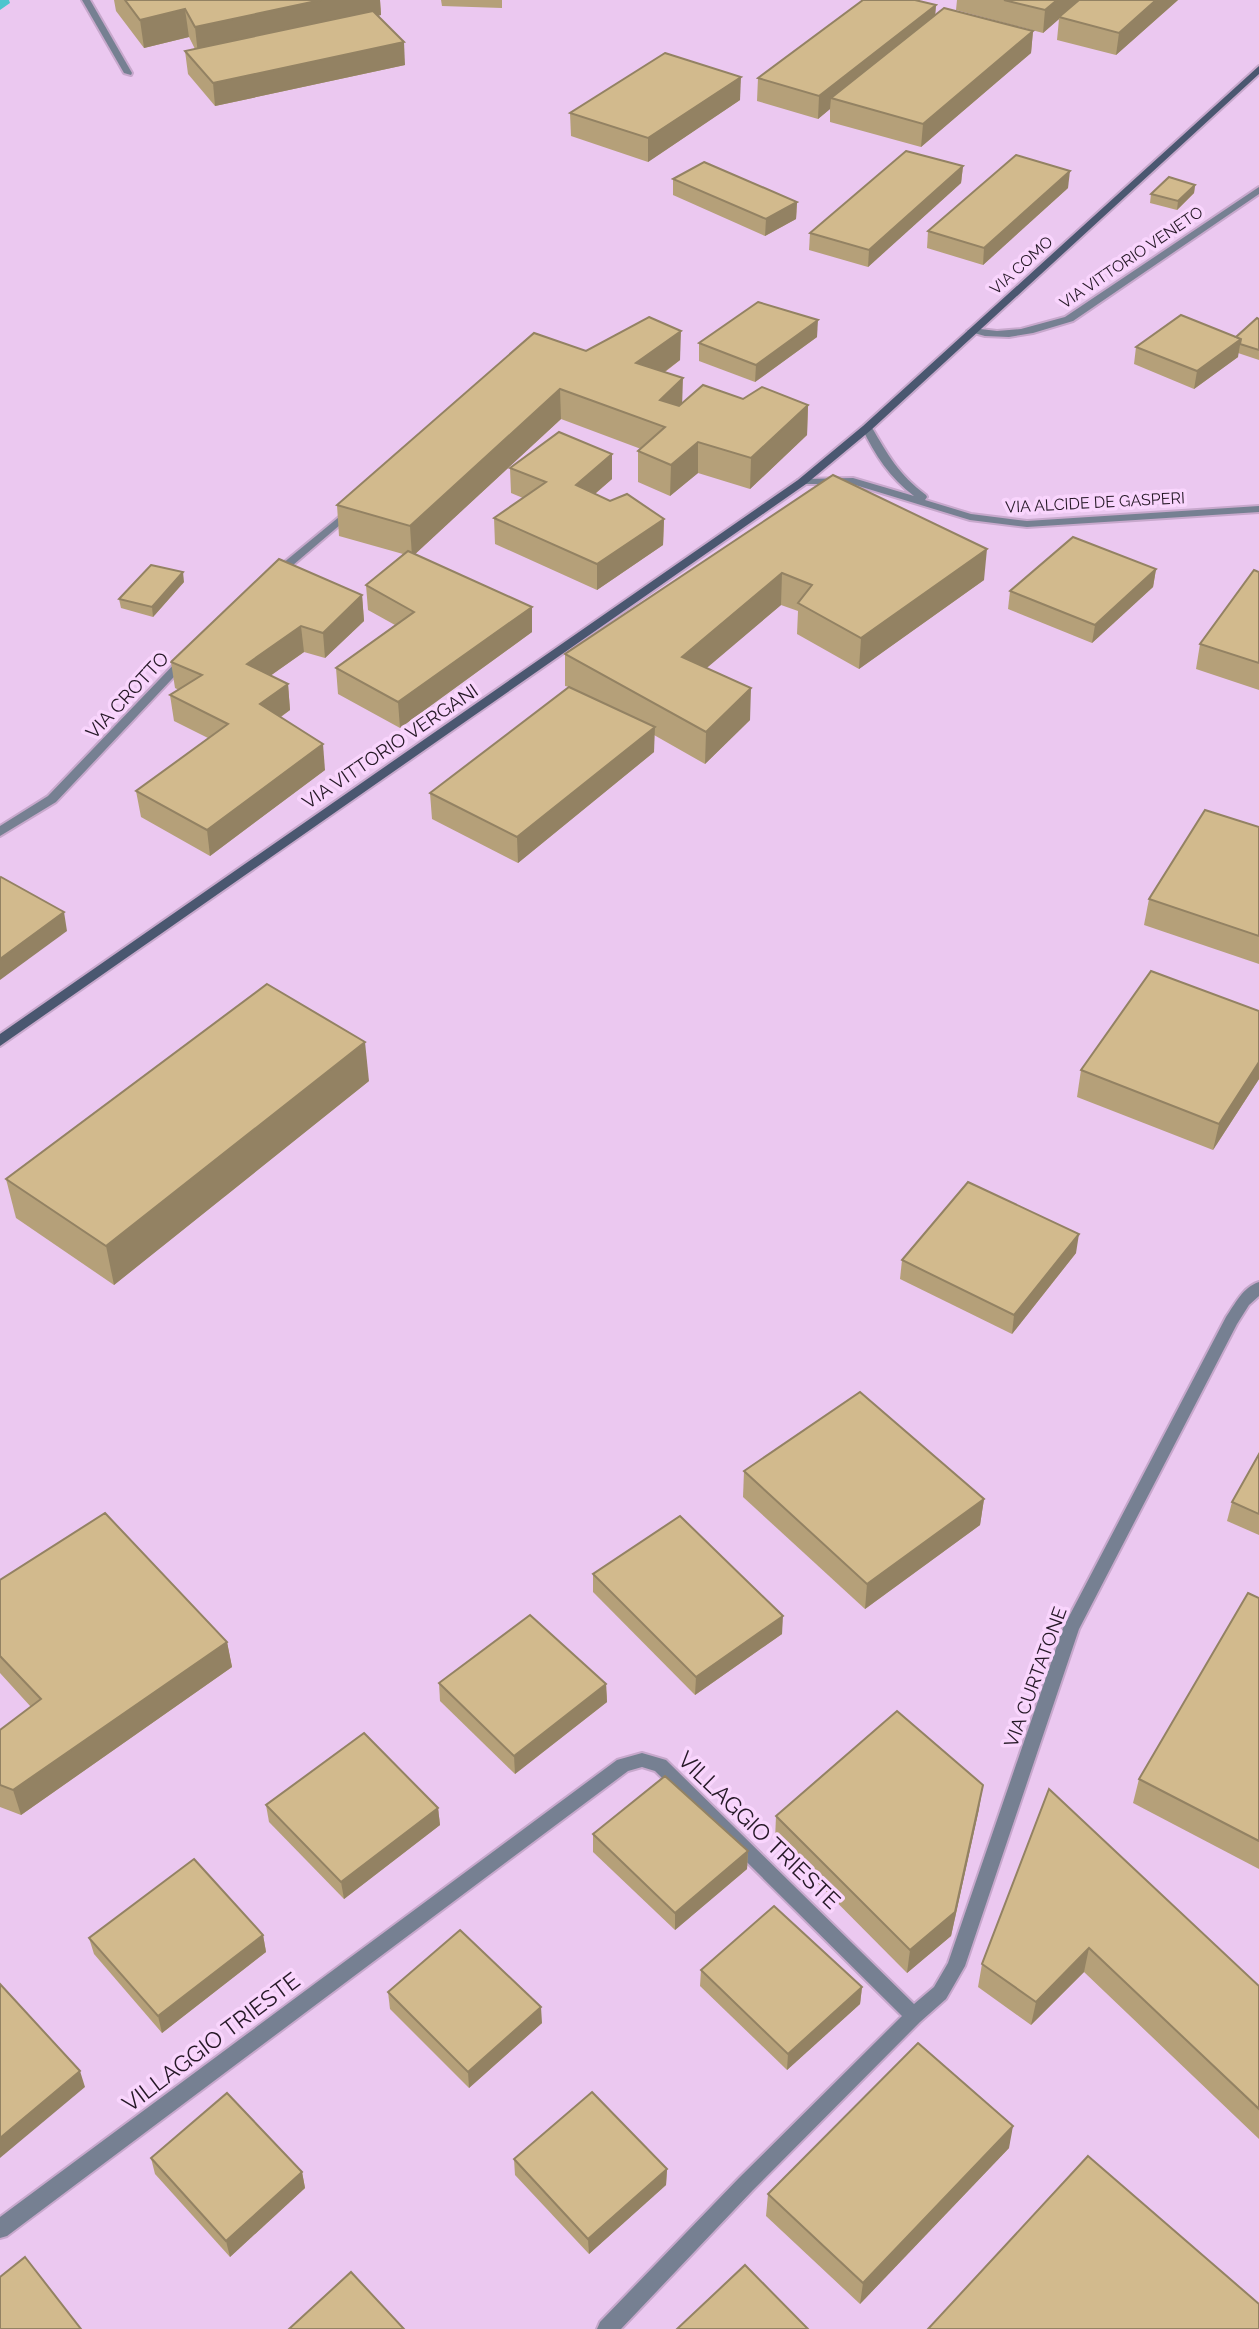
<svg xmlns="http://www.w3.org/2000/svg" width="1259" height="2329" font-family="Raleway,sans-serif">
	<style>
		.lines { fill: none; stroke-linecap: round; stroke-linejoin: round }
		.stream { fill: #4ec5ce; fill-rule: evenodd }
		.lane-casing { stroke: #c7a8cc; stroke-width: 4 }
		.street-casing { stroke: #c7a8cc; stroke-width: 4 }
		.secondary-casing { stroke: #c7a8cc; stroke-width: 4 }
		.lane { fill: #768092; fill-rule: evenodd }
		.street { fill: #768092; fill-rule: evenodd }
		.secondary { fill: #4a5770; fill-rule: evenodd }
		.wall { fill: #b5a079 }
		.shaded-wall { fill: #938263 }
		.building { fill: #d2ba8d; stroke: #938263; stroke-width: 2 }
		.labels { text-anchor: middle; stroke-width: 7; stroke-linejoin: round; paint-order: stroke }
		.far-street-label { font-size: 16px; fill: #251826; stroke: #f9d5fd }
		.street-label { font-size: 19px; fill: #251826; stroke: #f9d5fd }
		.near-street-label { font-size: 23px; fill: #251826; stroke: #f9d5fd }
	</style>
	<rect width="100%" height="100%" fill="#ebc8f0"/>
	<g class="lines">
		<polygon class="stream" points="0,0 9,0 10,3 0,10"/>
		<defs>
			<polygon id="lane" points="82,0 90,0 132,73 131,75 124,73"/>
			<g id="street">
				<polygon points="1259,187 1259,194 1073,321 1033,333 1009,337 985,336 967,331 972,328 997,331 1021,329 1065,317"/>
				<path d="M867 425 871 426C888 455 898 474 926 495L927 497 925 500 971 514 1027 521 1259 506V512L1027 527 970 520 852 484H798V480L802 479 853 478 914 496C890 478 875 455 862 428Z"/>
				<polygon points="350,508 355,511 354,513 279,577 271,577 271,573"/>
				<polygon points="184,657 188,658 188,662 56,802 0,836 0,826 48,796 180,658"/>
				<path d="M1259 1282V1296L1249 1305 1237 1324 1079 1629 965 1966 946 1999 920 2022 753 2190 621 2329H597L600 2322 739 2178 902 2016 655 1771 642 1767 628 1771 7 2236 0 2238V2217L617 1760 642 1753 666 1760 914 2004 934 1987 948 1963 1063 1628 1226 1317C1235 1304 1243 1287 1259 1282Z"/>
			</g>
			<polygon id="secondary" points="1259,66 1259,74 871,430 806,484 0,1046 0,1034 798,480 863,426"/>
		</defs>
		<use href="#lane" class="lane-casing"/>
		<use href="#street" class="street-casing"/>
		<use href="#secondary" class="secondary-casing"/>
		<use href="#lane" class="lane"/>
		<use href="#street" class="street"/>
		<use href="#secondary" class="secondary"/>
	</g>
	<g class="wall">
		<polygon points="114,0 380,0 381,15 377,16 405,65 215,106 188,74 185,51 195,49 189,37 144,48 116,11"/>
		<polygon points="441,0 502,0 502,8 442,6"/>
		<polygon points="957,0 1178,0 1116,55 1057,40 1059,19 1043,33 956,10"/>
		<polygon points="936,5 935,15 1033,31 1031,53 921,147 830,122 830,109 818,119 757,101 758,78"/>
		<polygon points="740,100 648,162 571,136 570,113"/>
		<polygon points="963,166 961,183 868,267 809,250 810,233"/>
		<polygon points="673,179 797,202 796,219 765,236 673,195"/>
		<polygon points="1195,185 1194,193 1177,210 1150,203 1151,194"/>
		<polygon points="1068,188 983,265 927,248 928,231"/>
		<polygon points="1259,319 1259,360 1238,353 1238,357 1194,389 1134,364 1136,347 1236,337"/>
		<polygon points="817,337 755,382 699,361 699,343"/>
		<polygon points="586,351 680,360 665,372 682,403 743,399 808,405 807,435 750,489 698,473 670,496 638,482 638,451 641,449 561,419 415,554 532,632 400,728 338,694 336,668 395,625 368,610 366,585 403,554 339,536 337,505"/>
		<polygon points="612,454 612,479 595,494 610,501 664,519 663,545 597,590 495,544 494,518 523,498 511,493 510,468"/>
		<polygon points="833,475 984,580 859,669 797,634 798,611 781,605 706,668 750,720 705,764 654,735 654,752 518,863 432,819 430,793 569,687 565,686 565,654"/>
		<polygon points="1156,569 1153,587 1092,643 1008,609 1010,591"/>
		<polygon points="1259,572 1259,690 1196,669 1200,644"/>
		<polygon points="184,582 153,617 121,608 119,599"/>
		<polygon points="362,595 364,621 325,658 304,652 270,676 288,684 290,710 281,717 325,770 210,856 141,817 136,791 208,738 174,721 170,695 179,690 175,688 171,662"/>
		<polygon points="1259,827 1259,964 1144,925 1149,899"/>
		<polygon points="1259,1011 1259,1079 1213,1150 1077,1097 1081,1070"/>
		<polygon points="369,1081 114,1285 16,1218 6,1179"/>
		<polygon points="1076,1253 1012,1334 900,1279 902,1260"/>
		<polygon points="1259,1454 1259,1535 1227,1521 1232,1502"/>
		<polygon points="744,1471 984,1499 980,1525 865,1609 743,1497"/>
		<polygon points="593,1574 782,1634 695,1695 593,1592"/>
		<polygon points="0,1580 227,1642 232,1667 21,1815 0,1807 0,1730 31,1707 0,1673"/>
		<polygon points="1259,1598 1259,1869 1133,1803 1139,1779"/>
		<polygon points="439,1683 606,1684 607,1702 515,1774 440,1701"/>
		<polygon points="1049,1789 1259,1986 1259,2139 1084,1972 1031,2025 978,1987 982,1964"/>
		<polygon points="266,1805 438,1808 440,1825 344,1899 269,1822"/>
		<polygon points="979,1809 951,1936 907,1973 775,1840 776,1816"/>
		<polygon points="593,1834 748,1851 747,1869 675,1930 593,1852"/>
		<polygon points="263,1935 266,1952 162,2033 94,1954 89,1938"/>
		<polygon points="701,1970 862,1987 860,2004 787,2070 700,1986"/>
		<polygon points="388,1992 542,2023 469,2088 390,2009"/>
		<polygon points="1009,2148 860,2304 766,2216 768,2194"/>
		<polygon points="151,2158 302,2172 305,2188 230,2257 155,2174"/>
		<polygon points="514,2159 667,2169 666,2185 589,2254 515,2175"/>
	</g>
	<g class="shaded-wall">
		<polygon points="321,0 380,0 381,15 198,55 195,27"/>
		<polygon points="1057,0 1081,0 1059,17 1059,19 1043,33 1045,10"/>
		<polygon points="1156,0 1178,0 1116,55 1119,33"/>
		<polygon points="936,5 934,28 831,98 830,109 818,119 819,96"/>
		<polygon points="185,9 189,37 144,48 140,20"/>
		<polygon points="1033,31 1031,53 921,147 923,124"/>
		<polygon points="404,42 405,65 215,106 213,83"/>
		<polygon points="741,77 740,100 648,162 648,138"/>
		<polygon points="963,166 961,183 868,267 869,250"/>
		<polygon points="1070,171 1068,188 983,265 984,248"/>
		<polygon points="1195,185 1194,193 1177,210 1178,201"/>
		<polygon points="797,202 796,219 765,236 766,219"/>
		<polygon points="818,320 817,337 755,382 756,365"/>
		<polygon points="681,331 680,360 636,393 636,363"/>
		<polygon points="1241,339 1238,357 1194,389 1197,371"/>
		<polygon points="683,378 682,408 660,400"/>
		<polygon points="560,389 561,419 412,557 410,526"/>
		<polygon points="808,405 807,435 750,489 751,458"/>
		<polygon points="698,442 698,473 670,496 671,465"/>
		<polygon points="612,454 612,479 576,510 576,485"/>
		<polygon points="664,519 663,545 597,590 597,564"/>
		<polygon points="987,549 984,580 859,669 861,638"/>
		<polygon points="1156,569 1153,587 1092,643 1095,625"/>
		<polygon points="183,572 184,582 153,617 152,607"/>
		<polygon points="782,573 781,605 682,689 682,657"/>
		<polygon points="362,595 364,621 325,658 323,633"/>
		<polygon points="532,607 532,632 400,728 398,702"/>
		<polygon points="301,626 304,652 250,690 247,664"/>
		<polygon points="288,684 290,710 263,729 260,704"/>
		<polygon points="751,688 750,720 705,764 706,732"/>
		<polygon points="655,727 654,752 518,863 517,837"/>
		<polygon points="323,744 325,770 210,856 207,830"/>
		<polygon points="64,912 67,931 0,980 0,959"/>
		<polygon points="365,1042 369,1081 114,1285 106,1246"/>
		<polygon points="1259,1062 1259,1079 1213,1150 1219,1124"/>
		<polygon points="1079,1234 1076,1253 1012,1334 1014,1315"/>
		<polygon points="984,1499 980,1525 865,1609 867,1584"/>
		<polygon points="783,1616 782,1634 695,1695 696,1677"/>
		<polygon points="227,1642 232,1667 21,1815 13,1790"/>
		<polygon points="606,1684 607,1702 515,1774 514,1756"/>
		<polygon points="983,1785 979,1809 951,1936 907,1973 910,1950"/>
		<polygon points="438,1808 440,1825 344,1899 341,1882"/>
		<polygon points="748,1851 747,1869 675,1930 675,1913"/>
		<polygon points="263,1935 266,1952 162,2033 158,2016"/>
		<polygon points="1089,1948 1084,1972 1031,2025 1036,2002"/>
		<polygon points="862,1987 860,2004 787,2070 788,2054"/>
		<polygon points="541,2007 542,2023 469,2088 468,2072"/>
		<polygon points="80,2071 85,2087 0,2158 0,2138"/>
		<polygon points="1013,2126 1009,2148 860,2304 863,2283"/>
		<polygon points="667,2169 666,2185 589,2254 588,2239"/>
		<polygon points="302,2172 305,2188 230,2257 226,2241"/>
	</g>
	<g class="building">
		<polygon points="125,0 321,0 195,27 185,9 140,20"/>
		<polygon points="863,0 915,0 936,5 819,96 758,78"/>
		<polygon points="1004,0 1057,0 1045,10"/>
		<polygon points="1079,0 1156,0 1119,33 1059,17"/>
		<polygon points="944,8 1033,31 923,124 831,98"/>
		<polygon points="373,11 404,42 213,83 185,51"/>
		<polygon points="665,53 741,77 648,138 570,113"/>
		<polygon points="906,151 963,166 869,250 810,233"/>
		<polygon points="1016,155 1070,171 984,248 928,231"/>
		<polygon points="704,162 797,202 766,219 673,179"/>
		<polygon points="1169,177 1195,185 1178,201 1151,194"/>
		<polygon points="758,302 818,320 756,365 699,343"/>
		<polygon points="1181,315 1241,339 1197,371 1136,347"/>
		<polygon points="649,317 681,331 636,363 683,378 660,400 679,406 703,385 743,399 762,387 808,405 751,458 698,442 671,465 638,451 665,427 560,389 410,526 337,505 534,333 586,351"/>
		<polygon points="1257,318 1259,319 1259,350 1240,344 1241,339 1236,337"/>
		<polygon points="559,432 612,454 576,485 610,501 627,494 664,519 597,564 494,518 546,482 510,468"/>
		<polygon points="833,475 987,549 861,638 798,603 812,585 782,573 682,657 751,688 706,732 565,654"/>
		<polygon points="1073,537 1156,569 1095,625 1010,591"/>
		<polygon points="408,551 532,607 398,702 336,668 414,612 366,585"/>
		<polygon points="279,559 362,595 323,633 301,626 247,664 288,684 260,704 323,744 207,830 136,791 228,724 170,695 202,675 171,662"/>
		<polygon points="151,565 183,572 152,607 119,599"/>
		<polygon points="1254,570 1259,572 1259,663 1200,644"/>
		<polygon points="569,687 655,727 517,837 430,793"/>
		<polygon points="1205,810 1259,827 1259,936 1149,899"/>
		<polygon points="1,877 64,912 0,959 0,878"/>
		<polygon points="1151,971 1259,1011 1259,1062 1219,1124 1081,1070"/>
		<polygon points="267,984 365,1042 106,1246 6,1179"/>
		<polygon points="968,1182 1079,1234 1014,1315 902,1260"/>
		<polygon points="860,1392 984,1499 867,1584 744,1471"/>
		<polygon points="1259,1454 1259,1514 1232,1502"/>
		<polygon points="105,1513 227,1642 13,1790 0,1785 0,1730 41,1699 0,1656 0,1580"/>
		<polygon points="680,1516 783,1616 696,1677 593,1574"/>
		<polygon points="1248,1593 1259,1598 1259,1841 1139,1779"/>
		<polygon points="530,1615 606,1684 514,1756 439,1683"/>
		<polygon points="897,1711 983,1785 955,1912 910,1950 776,1816"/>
		<polygon points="364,1733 438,1808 341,1882 266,1805"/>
		<polygon points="665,1776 748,1851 675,1913 593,1834"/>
		<polygon points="1049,1789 1259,1986 1259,2109 1089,1948 1036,2002 982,1964"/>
		<polygon points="194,1859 263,1935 158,2016 89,1938"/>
		<polygon points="774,1906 862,1987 788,2054 701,1970"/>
		<polygon points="460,1930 541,2007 468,2072 388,1992"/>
		<polygon points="0,1984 80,2071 0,2138"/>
		<polygon points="918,2043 1013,2126 863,2283 768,2194"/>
		<polygon points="592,2092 667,2169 588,2239 514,2159"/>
		<polygon points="227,2093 302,2172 226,2241 151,2158"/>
		<polygon points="1088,2156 1259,2304 1259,2329 928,2329"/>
		<polygon points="25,2257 81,2329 0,2329 0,2277"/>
		<polygon points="745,2265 808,2329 677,2329"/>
		<polygon points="351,2272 404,2329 289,2329"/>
	</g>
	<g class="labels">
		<g class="far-street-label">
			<text transform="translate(1131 257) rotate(-34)" y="6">VIA VITTORIO VENETO</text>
			<text transform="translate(1021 265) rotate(-42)" y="6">VIA COMO</text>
			<text transform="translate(1095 502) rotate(-3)" y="6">VIA ALCIDE DE GASPERI</text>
		</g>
		<g class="street-label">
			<text transform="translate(127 695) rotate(-47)" y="7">VIA CROTTO</text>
			<text transform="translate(390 746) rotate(-34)" y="7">VIA VITTORIO VERGANI</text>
			<text transform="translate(1035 1677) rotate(-70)" y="7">VIA CURTATONE</text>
		</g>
		<g class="near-street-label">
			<text transform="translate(759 1830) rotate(44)" y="8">VILLAGGIO TRIESTE</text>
			<text transform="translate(211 2042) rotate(-37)" y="8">VILLAGGIO TRIESTE</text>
		</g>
	</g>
</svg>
